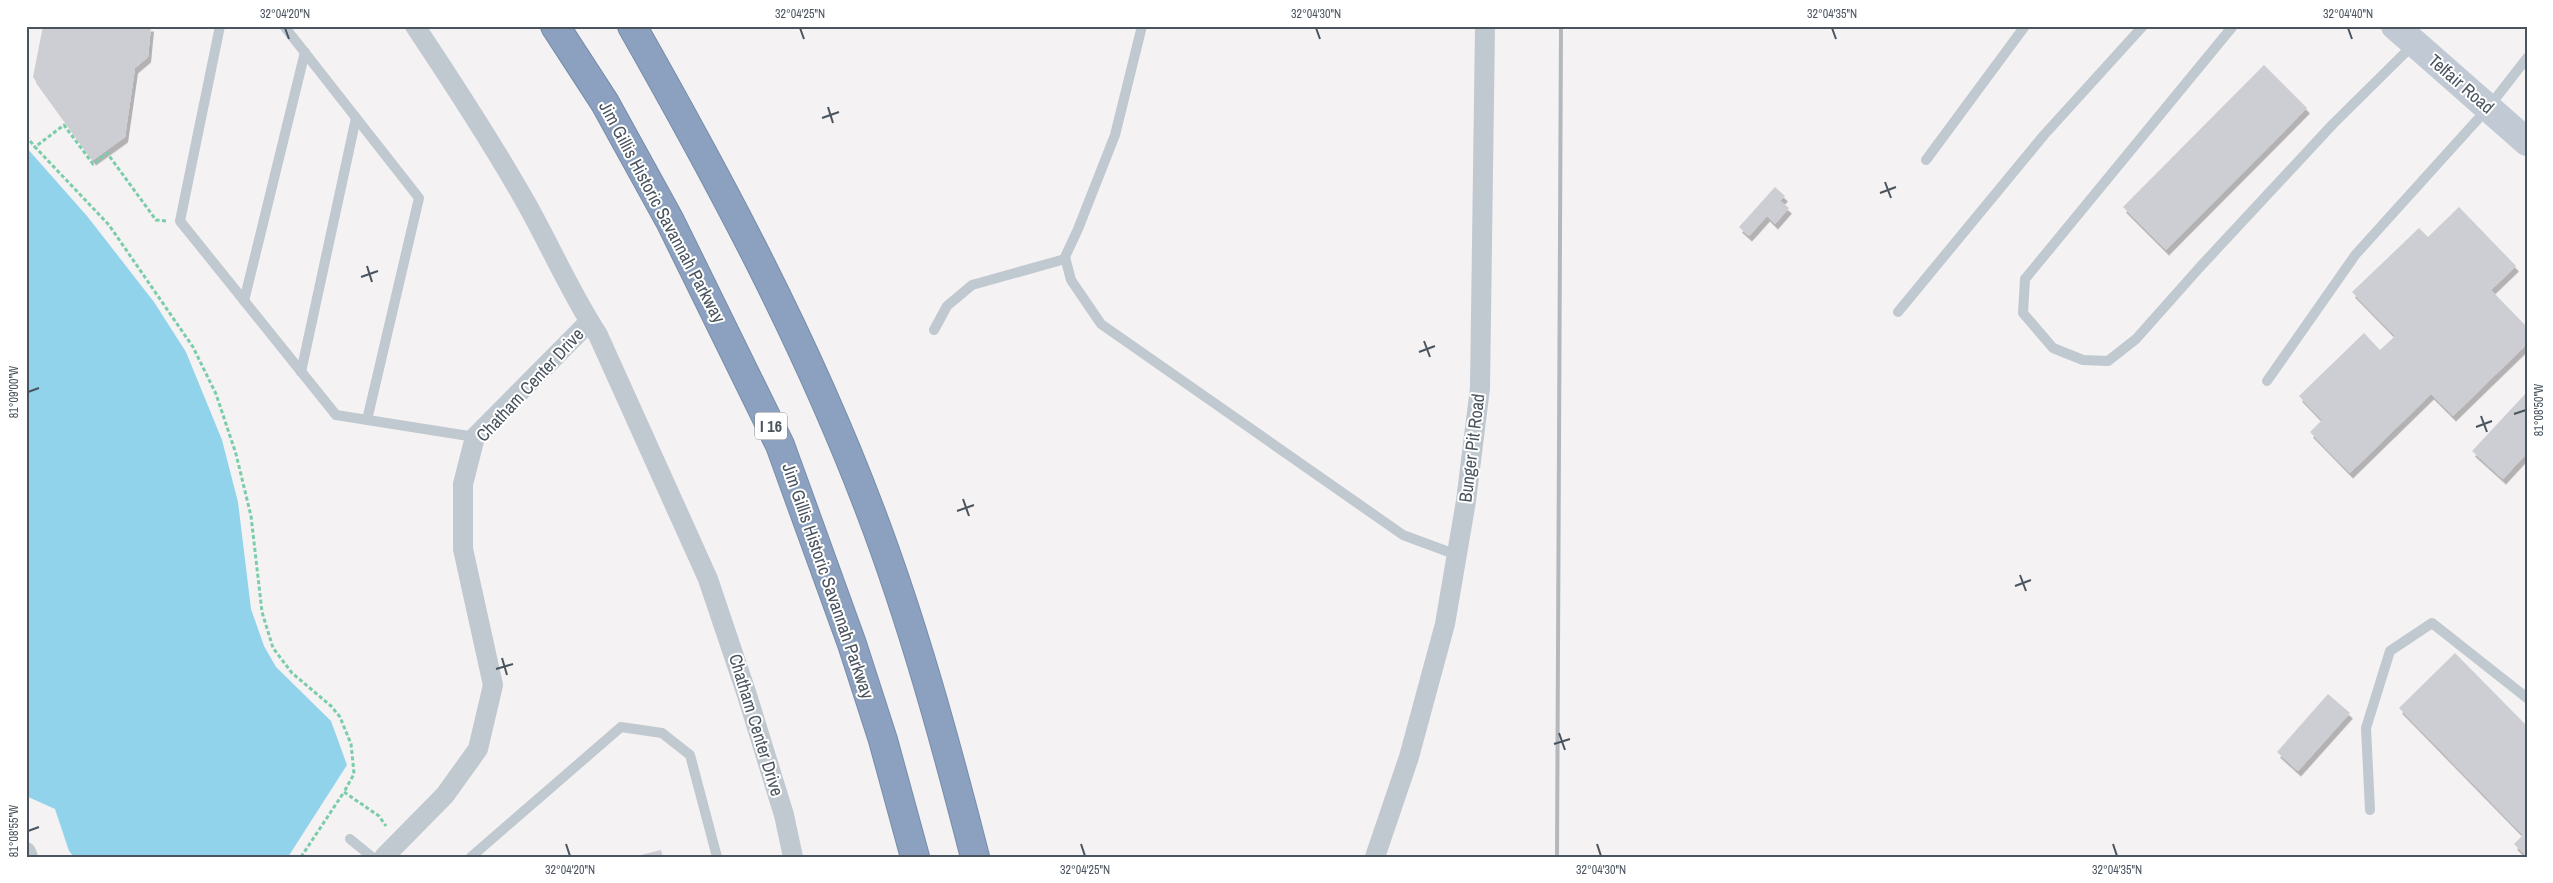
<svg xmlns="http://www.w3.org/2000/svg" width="2553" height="883" font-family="'Archivo Narrow',sans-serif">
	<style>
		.water { fill: #91d3eb }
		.building { fill: #ccced4; filter: url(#shadow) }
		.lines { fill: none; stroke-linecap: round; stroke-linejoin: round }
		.highway-casing { stroke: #778cab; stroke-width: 30 }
		.path { stroke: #7bcdaa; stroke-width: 3; stroke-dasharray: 4 2.5; stroke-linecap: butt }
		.lane { stroke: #c0c8d0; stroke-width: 10 }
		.street { stroke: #c0c8d0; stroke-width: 20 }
		.secondary { stroke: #c1c9d5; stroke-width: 28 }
		.highway { stroke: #8ca1bf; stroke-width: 28 }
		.rail { stroke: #b4b7bc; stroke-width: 4 }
		.ticks { fill: none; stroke: #4a545f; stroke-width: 2 }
		.labels { text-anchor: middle; stroke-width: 4; stroke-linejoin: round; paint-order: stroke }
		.shield { fill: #fff; stroke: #80878f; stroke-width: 1 }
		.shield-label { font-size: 16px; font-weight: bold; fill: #4a545f }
		.street-label { font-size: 18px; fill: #4a545f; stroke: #fff }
		.neatline { fill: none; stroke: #4a545f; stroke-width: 2 }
		.ticks-label { font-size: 12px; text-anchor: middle; fill: #4a545f }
	</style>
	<defs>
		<filter id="shadow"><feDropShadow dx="3" dy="5.5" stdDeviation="0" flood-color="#0004"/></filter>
	</defs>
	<rect width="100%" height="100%" fill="#f4f2f2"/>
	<polygon class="water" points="26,147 87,216 154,302 186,352 222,440 238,502 251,609 264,646 276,667 331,721 347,765 288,857 74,857 69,851 55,809 26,796"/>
	<g class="building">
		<polygon points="43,26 151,26 148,57 135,68 125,137 93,160 33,77"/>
		<polygon points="2264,65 2307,108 2166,250 2123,207"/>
		<polygon points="1775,187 1785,196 1780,201 1789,208 1775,224 1767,216 1749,236 1739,227"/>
		<polygon points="2459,207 2516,266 2491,290 2527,327 2527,344 2453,416 2431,394 2350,473 2310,432 2322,420 2299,396 2364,333 2380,350 2395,336 2352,292 2419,228 2428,237"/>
		<polygon points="2527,392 2527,453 2503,479 2472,451"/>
		<polygon points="2455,653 2527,726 2527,857 2514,844 2523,835 2399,708"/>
		<polygon points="2328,694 2350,713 2298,771 2277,752"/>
		<polygon points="661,850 663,857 637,857 637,856"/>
	</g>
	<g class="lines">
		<defs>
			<g id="highway">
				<polyline points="555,26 605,103 670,221 780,445 852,644 883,740 915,857"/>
				<path d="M632 26C721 183 806 341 870 510 913 623 945 740 975 857"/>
			</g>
		</defs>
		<use href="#highway" class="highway-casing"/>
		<g class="path">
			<polyline points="26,136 35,147"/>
			<polyline points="166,221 156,220 107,153 93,164 64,125 35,147 109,225 193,347 216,394 236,454 251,516 262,612 273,648 292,673 331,706 340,717 351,744 353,763 354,774 344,792"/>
			<polyline points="301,857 344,792 379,816 386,826"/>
		</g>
		<g class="lane">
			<polyline points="220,26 180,221 336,415 475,437"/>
			<polyline points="284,26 419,198 367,420"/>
			<polyline points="1142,26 1115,135 1078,229 1065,257 1071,280 1101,324 1403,535 1457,555"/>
			<polyline points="2233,26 2025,279 2023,313 2053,348 2083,360 2108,361 2136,339 2200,267 2333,124 2415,43"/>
			<polyline points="1926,160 2025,26"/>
			<polyline points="244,301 305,52"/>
			<polyline points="1898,312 2044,135 2143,26"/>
			<polyline points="934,330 947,306 972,285 1065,259"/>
			<polyline points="301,372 356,118"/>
			<polyline points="2267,381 2356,254 2488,108 2527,58"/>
			<polyline points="2370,810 2366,728 2390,651 2432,623 2527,698"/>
			<polyline points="350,839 372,857"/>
			<polyline points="471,857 621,727 662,733 690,755 717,857"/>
		</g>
		<g class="street">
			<path d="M415 26C453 83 491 141 525 201 550 245 570 292 598 335L708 579 747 695 784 815 793 857"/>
			<polyline points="26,852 28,857"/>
			<polyline points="384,857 445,795 478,749 493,685 463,549 463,484 475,437 589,322"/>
			<polyline points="1375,857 1409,757 1445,624 1466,501 1480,388 1485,26"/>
		</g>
		<polyline class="secondary" points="2395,26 2527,142"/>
		<use href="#highway" class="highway"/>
		<polyline class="rail" points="1557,857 1561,26"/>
	</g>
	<path class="ticks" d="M285 28 289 39M800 28 804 39M1316 28 1320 39M1832 28 1836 39M2348 28 2352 39M828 107 833 123M822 118 839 112M1885 182 1891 198M1880 193 1896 187M367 266 372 282M361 277 378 271M1424 341 1430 357M1419 352 1435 346M28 392 39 388M2514 414 2526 410M2481 416 2487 432M2476 427 2492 421M963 499 969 516M957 511 974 505M2020 575 2026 591M2015 586 2031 580M502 658 507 675M496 669 513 664M1559 733 1565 750M1554 744 1570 739M28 831 39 827M566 844 570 856M1081 844 1085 856M1597 844 1601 856M2113 844 2117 856"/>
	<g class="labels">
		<rect class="shield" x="755" y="412.5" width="32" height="27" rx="4"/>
		<g class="shield-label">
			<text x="771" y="432">I 16</text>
		</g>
		<g class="street-label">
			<text transform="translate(2461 84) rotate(41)" y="6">Telfair Road</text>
			<text transform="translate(662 212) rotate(62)" y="6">Jim Gillis Historic Savannah Parkway</text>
			<text transform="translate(530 385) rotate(-47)" y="6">Chatham Center Drive</text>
			<text transform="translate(1472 448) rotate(-83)" y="6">Bunger Pit Road</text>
			<text transform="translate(828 581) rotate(71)" y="6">Jim Gillis Historic Savannah Parkway</text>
			<text transform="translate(756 725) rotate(73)" y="6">Chatham Center Drive</text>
		</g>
	</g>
	<rect width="2553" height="883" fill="none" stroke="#ffffff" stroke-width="55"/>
	<rect x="28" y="28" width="2498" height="828" class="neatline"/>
	<g class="ticks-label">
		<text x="285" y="18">32°04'20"N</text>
		<text x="800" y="18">32°04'25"N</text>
		<text x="1316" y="18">32°04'30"N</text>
		<text x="1832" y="18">32°04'35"N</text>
		<text x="2348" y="18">32°04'40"N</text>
		<text transform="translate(14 392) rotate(-90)" y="4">81°09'00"W</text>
		<text transform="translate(2539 410) rotate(-90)" y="4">81°08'50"W</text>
		<text transform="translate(14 831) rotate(-90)" y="4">81°08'55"W</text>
		<text x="570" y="874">32°04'20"N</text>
		<text x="1085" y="874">32°04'25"N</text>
		<text x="1601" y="874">32°04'30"N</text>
		<text x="2117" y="874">32°04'35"N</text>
	</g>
</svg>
